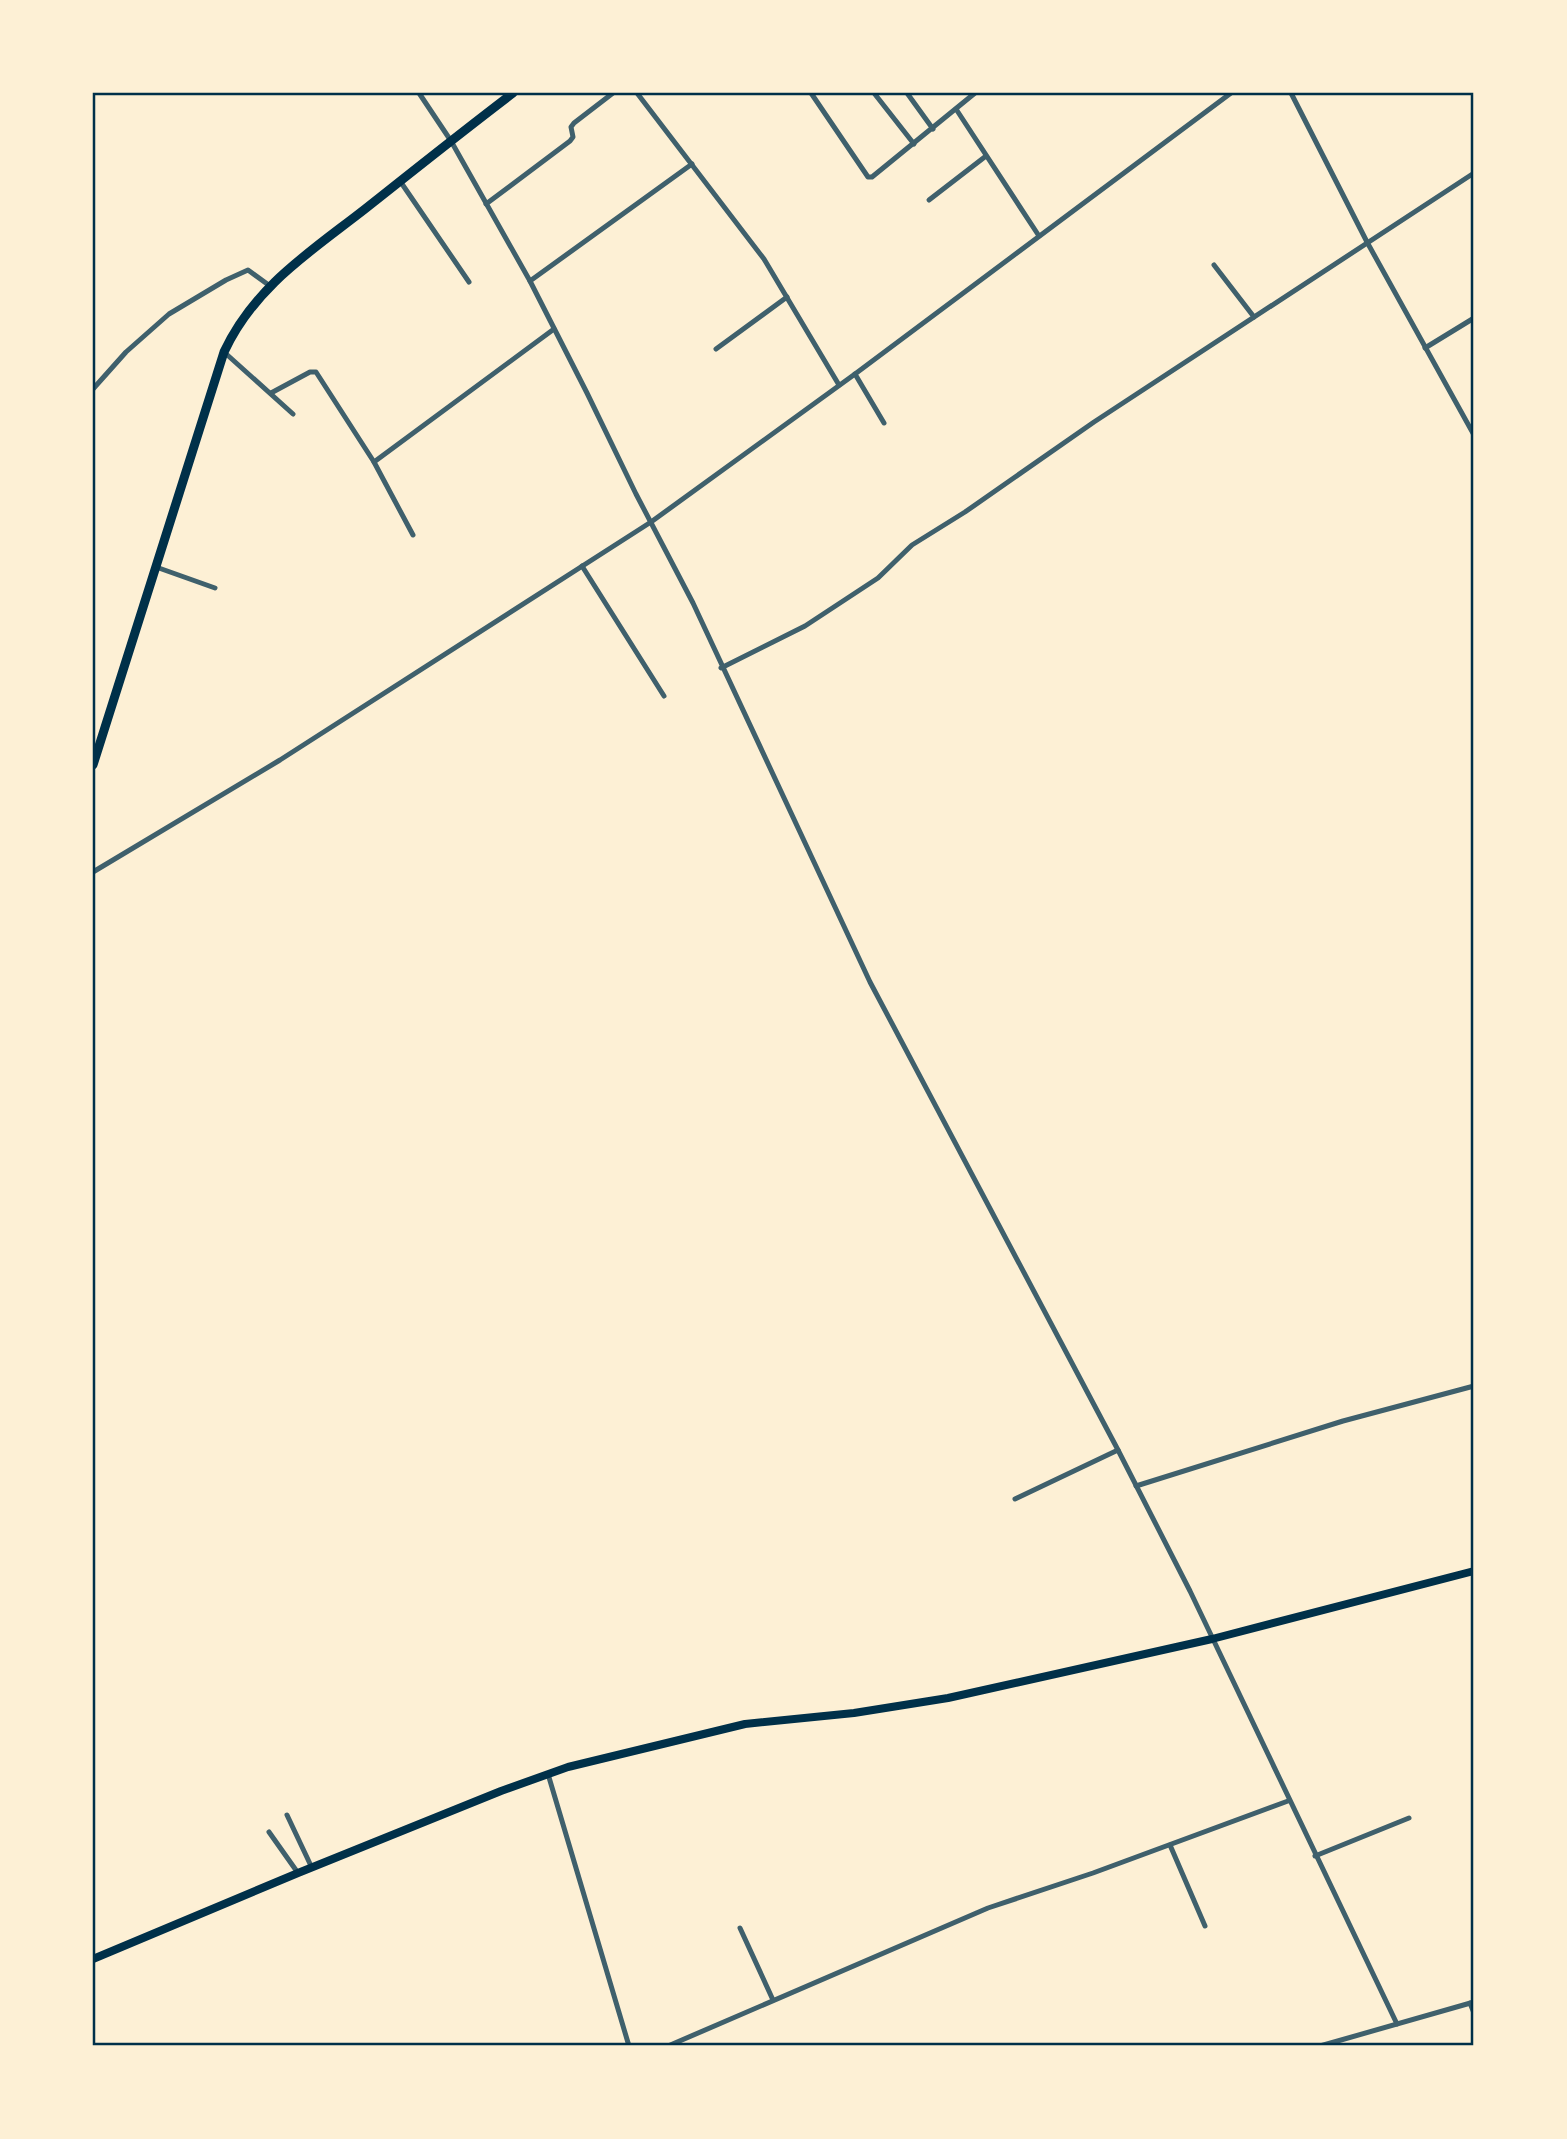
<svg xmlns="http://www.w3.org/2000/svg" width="1567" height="2139" font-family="Figtree,sans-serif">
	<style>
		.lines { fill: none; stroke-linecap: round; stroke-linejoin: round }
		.minor { stroke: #3f606c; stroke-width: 5 }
		.secondary { stroke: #003049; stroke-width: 8 }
		.primary { stroke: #003049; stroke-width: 9 }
		.neatline { fill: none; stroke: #003049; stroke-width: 2.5 }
	</style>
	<rect width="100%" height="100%" fill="#fdf0d5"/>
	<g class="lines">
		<g class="minor">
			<polyline points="419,93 451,141 530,281 587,393 636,494 693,603 870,982 1118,1450 1190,1591 1397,2024"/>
			<polyline points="637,93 764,259 839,385"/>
			<polyline points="811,93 868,177 872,177 975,93"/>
			<polyline points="874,93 914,144"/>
			<polyline points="907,93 933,129"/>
			<polyline points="1291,93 1367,242 1474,435"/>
			<polyline points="956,109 1039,236"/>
			<polyline points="400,181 469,282"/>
			<polyline points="929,200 986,156"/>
			<polyline points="486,204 570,141 573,137 571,127 574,123 613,93"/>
			<polyline points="1214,265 1254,317"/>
			<polyline points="530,281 692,164"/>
			<polyline points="1425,348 1474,318"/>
			<polyline points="716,349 787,297"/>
			<polyline points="224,352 293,414"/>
			<polyline points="855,374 884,423"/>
			<polyline points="93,389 126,352 169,314 226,280 248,270 270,286"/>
			<polyline points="271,393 310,372 316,372 374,462 413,535"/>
			<polyline points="374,462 554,329"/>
			<polyline points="582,566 664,696"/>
			<polyline points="156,567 215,588"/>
			<polyline points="721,668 805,626 878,578 912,545 965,512 1094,422 1474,173"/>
			<polyline points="93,872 280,760 651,522 855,374 1231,93"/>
			<polyline points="1136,1486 1343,1421 1474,1386"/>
			<polyline points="1015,1499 1118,1450"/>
			<polyline points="548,1774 629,2046"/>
			<polyline points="287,1815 312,1868"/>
			<polyline points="269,1832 298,1873"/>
			<polyline points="1170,1845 1205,1926"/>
			<polyline points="1315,1856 1409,1818"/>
			<polyline points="740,1928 773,2000"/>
			<polyline points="1470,2003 1474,2013"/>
			<polyline points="668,2046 988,1908 1093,1873 1288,1801"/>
			<polyline points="1320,2046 1474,2002"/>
		</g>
		<polyline class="secondary" points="93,1959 298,1873 501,1791 568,1767 745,1724 854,1713 948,1698 1212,1639 1474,1571"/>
		<path class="primary" d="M93 765 224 352C255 286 310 252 365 209 414 170 463 131 513 93"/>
	</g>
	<rect width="1567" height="2139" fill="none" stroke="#fdf0d5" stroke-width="189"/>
	<rect x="94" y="94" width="1378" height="1950" class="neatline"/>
</svg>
